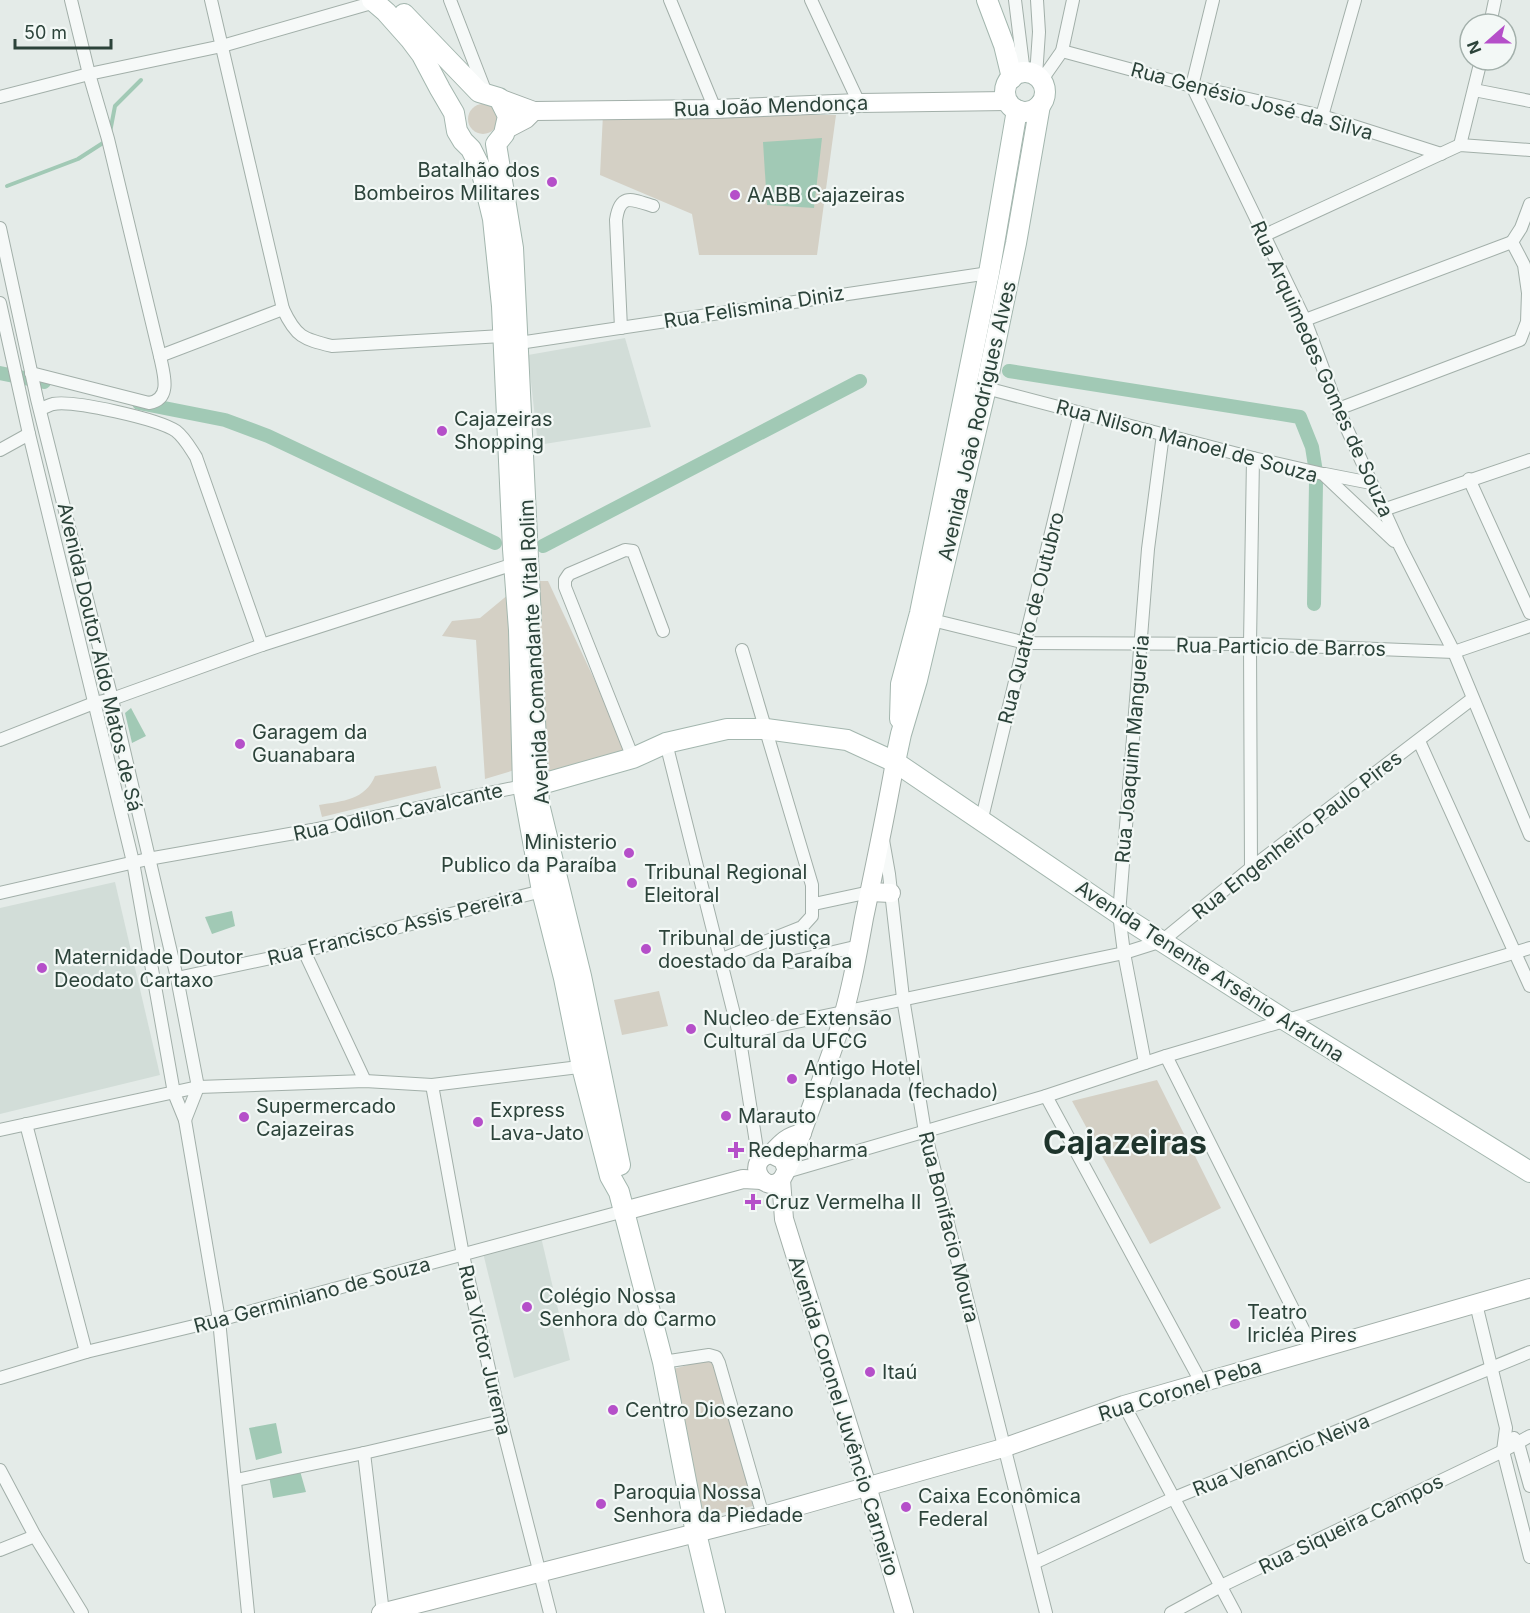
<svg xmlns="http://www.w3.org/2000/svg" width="1530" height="1613" font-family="Inter,sans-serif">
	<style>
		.built { fill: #d2ddd8 }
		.green { fill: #d4d0c5 }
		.water { fill: #a1c9b5 }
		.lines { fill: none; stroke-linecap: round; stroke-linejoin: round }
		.stream { stroke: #a1c9b5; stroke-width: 4 }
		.canal { stroke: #a1c9b5; stroke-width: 14 }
		.street-casing { stroke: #a2afa9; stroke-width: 14 }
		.secondary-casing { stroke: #a2afa9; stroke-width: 20 }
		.primary-casing { stroke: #a3b6ae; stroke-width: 22 }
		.street { stroke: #f6f9f8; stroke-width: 12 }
		.secondary { stroke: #fff; stroke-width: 18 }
		.primary { stroke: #fff; stroke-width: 20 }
		.poi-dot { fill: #b54fc9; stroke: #f3f8f6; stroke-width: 2 }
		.labels { text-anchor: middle; stroke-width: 4.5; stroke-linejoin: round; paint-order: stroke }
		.street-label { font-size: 20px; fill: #2c433a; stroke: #f3f8f6 }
		.poi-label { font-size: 20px; fill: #2c433a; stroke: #f3f8f6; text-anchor: start }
		.town-label { font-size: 32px; font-weight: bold; fill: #1e342c; stroke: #f3f8f6 }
	</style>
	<rect width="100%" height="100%" fill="#e4ebe8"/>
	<g class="built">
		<polygon points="625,338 651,427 538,445 528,355"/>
		<polygon points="115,882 160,1075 0,1114 0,908"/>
		<polygon points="541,1237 570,1360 514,1378 483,1253"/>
	</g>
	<g class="green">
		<circle cx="483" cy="119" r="15"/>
		<polygon points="603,114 836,115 817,255 699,255 692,214 600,175"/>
		<polygon points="538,581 548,581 628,751 546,772"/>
		<polygon points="509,594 518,769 485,779 476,640 442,636 452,621 480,618"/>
		<path d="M436 766 441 788 322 817 319 805C343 801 365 800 375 776Z"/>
		<polygon points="659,991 668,1026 622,1035 614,1000"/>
		<polygon points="1157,1080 1221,1208 1150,1244 1072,1101"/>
		<polygon points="714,1358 753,1506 704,1517 673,1369"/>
	</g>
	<g class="water">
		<polygon points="822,138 814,208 767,205 763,142"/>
		<polygon points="131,708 146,736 132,743 125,713"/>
		<polygon points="232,911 235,926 212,934 205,917"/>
		<polygon points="276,1423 282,1453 256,1460 249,1428"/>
		<polygon points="300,1471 306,1492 273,1498 269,1476"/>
	</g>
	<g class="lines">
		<g class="stream">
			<polyline points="110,132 115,106 141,80"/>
			<polyline points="7,186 78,159 106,141"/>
		</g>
		<g class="canal">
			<polyline points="1009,371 1300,417 1312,447 1316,472"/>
			<polyline points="0,373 44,382"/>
			<polyline points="139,403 225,420 268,436 495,543"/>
			<polyline points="543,546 860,381"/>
			<polyline points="1314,604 1316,483"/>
		</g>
		<defs>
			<g id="street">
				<path d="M211 0 283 309C296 337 303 339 332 346L502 336"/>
				<polyline points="450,0 486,93"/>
				<polyline points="670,0 715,109"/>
				<polyline points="811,0 859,103"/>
				<polyline points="1015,0 1024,73"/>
				<polyline points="1490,24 1495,0"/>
				<polyline points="1062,51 1192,86 1322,116 1441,154"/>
				<polyline points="1036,76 1039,32 1037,0"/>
				<polyline points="1041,81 1062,51 1073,0"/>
				<polyline points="1192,86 1305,320 1338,409 1400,546 1454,652 1530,835"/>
				<polyline points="1192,86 1213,0"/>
				<polyline points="1474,90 1530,101"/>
				<polyline points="0,97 89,74 222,46 375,2"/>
				<polyline points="1322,116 1355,0"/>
				<polyline points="1460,145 1481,60"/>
				<polyline points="0,228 37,399 112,699 177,978 198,1087 185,1120"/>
				<polyline points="1265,235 1460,145 1530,150"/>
				<polyline points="1512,242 1521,228 1530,204"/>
				<polyline points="0,303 29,434 133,862 174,1093 185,1120 219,1320 248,1613"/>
				<polyline points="1305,320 1512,242"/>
				<path d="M621 328 616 220C620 193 631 199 653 206"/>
				<polyline points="519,343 989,273"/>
				<polyline points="160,356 283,309"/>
				<path d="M31 373 149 403C173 399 163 372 160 356L108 139 89 74 71 0"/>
				<polyline points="986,388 1253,458 1323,474 1394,541"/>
				<path d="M40 409C44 408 49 405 53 404 74 400 158 419 176 431 185 438 190 448 196 457L262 645"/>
				<polyline points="1338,409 1520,340 1527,322 1528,293 1524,265 1512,242"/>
				<polyline points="0,450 29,434"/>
				<polyline points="1325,474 1371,483"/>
				<polyline points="1469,479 1530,613"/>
				<polyline points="1383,510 1530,460"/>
				<polyline points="932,620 1026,643 1250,644 1454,652 1530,626"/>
				<polyline points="0,740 94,703 112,699 262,645 514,564"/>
				<polyline points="1419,741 1530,986"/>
				<polyline points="666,743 739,1034 759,1162"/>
				<polyline points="633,758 565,587 565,580 569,574 625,550 633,551 663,631"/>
				<polyline points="981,822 1080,413"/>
				<polyline points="883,840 889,874 903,998 925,1132 1046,1613"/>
				<polyline points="1251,868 1250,644 1253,458"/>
				<polyline points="0,893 148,859 312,830 523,786"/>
				<polyline points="814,904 870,892"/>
				<polyline points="304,951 365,1081"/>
				<polyline points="722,959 802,927 812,916 812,885 742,650"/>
				<polyline points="791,962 859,946"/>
				<polyline points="177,978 304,951 542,891"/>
				<polyline points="739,1034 1124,953 1162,941 1251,868 1472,699"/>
				<polyline points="1166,1056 1314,1351"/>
				<polyline points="1145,1063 1124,953 1119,914 1148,549 1163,434"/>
				<polyline points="432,1085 463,1255 501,1421 550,1613"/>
				<polyline points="1046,1096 1201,1382"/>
				<polyline points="26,1124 86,1352"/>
				<polyline points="0,1130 198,1087 365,1081 432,1085 587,1066"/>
				<polyline points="786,1172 1046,1096 1166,1056 1530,948"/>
				<polyline points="1476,1304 1506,1428 1503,1451 1530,1557"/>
				<polyline points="663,1362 709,1355 716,1357 719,1363 763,1516"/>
				<polyline points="0,1378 86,1352 219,1320 624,1211"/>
				<polyline points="1124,1405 1235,1613"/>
				<polyline points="1514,1438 1518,1443 1530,1486"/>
				<polyline points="364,1453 383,1613"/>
				<polyline points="0,1470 35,1536 82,1613"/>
				<polyline points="236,1480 364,1453 501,1421"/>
				<polyline points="0,1550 35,1536"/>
				<polyline points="1034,1563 1174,1498 1530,1352"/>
				<polyline points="1171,1613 1221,1586 1503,1451 1530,1436"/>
			</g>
			<g id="secondary">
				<polyline points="499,98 534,111 715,109 859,103 1007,101"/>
				<polyline points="505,130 526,119 534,111"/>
				<polyline points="870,892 891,893"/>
				<path d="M771 1154C781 1143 787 1136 802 1133"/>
				<path d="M786 1168 783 1160 771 1154C744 1160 762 1194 780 1181 785 1177 801 1136 804 1127 815 1096 828 1065 838 1033 850 996 857 957 864 918 875 866 886 814 895 762"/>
				<polyline points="781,1180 784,1219 867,1486 904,1613"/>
				<polyline points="624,1211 743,1179 762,1180"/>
				<polyline points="381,1613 763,1516 1003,1448 1124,1405 1530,1288"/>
			</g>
			<g id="primary">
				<polyline points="372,0 386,12 410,39 422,55 440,89 454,113 457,131 463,141 471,149 481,169 493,219 502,306 513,549 519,630 523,786 542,891 564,978 582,1067 610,1176 619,1192 663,1362 696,1533 715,1613"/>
				<polyline points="987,0 1004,45 1012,78"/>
				<polyline points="404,14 479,92 499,98 508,116 504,134 496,144 513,248 531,620"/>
				<circle cx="1025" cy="92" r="20"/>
				<polyline points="533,679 539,804 581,976 620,1165"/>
				<polyline points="900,719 901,684 920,613 989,273 1017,110"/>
				<polyline points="895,762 901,734 917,680 986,388 1016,243 1040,105"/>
				<polyline points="526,786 538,785 633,758 666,743 727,729 766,729 847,740 895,762 1119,914 1285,1020 1530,1172"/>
			</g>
		</defs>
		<use href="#street" class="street-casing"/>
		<use href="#secondary" class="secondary-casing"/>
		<use href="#primary" class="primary-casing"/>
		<use href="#street" class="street"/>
		<use href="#secondary" class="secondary"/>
		<use href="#primary" class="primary"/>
	</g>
	<g class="poi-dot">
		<circle cx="552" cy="182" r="6"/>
		<circle cx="735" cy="195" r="6"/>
		<circle cx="442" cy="431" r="6"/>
		<circle cx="240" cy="744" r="6"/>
		<circle cx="629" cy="853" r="6"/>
		<circle cx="632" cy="883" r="6"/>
		<circle cx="646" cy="949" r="6"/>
		<circle cx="42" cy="968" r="6"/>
		<circle cx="691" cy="1029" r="6"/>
		<circle cx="792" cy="1079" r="6"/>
		<circle cx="726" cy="1116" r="6"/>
		<circle cx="244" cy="1117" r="6"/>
		<circle cx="478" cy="1122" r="6"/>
		<path d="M733 1141h6v6h6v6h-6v6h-6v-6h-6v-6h6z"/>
		<path d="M750 1193h6v6h6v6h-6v6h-6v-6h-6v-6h6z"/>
		<circle cx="527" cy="1307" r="6"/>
		<circle cx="1235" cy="1324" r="6"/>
		<circle cx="870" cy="1372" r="6"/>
		<circle cx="613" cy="1410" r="6"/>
		<circle cx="601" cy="1504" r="6"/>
		<circle cx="906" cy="1507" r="6"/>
	</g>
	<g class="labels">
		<g class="street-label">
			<text transform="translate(1252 101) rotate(15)" y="7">Rua Genésio José da Silva</text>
			<text transform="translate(771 106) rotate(-2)" y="7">Rua João Mendonça</text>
			<text transform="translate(754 307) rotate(-9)" y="7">Rua Felismina Diniz</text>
			<text transform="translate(1322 369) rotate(66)" y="7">Rua Arquimedes Gomes de Souza</text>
			<text transform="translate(977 421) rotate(-77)" y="7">Avenida João Rodrigues Alves</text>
			<text transform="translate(1187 441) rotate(15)" y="7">Rua Nilson Manoel de Souza</text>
			<text transform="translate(1031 618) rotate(-76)" y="7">Rua Quatro de Outubro</text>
			<text transform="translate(1281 647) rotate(1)" y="7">Rua Particio de Barros</text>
			<text transform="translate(534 652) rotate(-93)" y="7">Avenida Comandante Vital Rolim</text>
			<text transform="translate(100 657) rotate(77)" y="7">Avenida Doutor Aldo Matos de Sá</text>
			<text transform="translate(1132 749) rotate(-85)" y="7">Rua Joaquim Mangueria</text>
			<text transform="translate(398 812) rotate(-12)" y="7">Rua Odilon Cavalcante</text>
			<text transform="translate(1297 835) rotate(-38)" y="7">Rua Engenheiro Paulo Pires</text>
			<text transform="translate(395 927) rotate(-14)" y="7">Rua Francisco Assis Pereira</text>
			<text transform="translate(1210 971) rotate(33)" y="7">Avenida Tenente Arsênio Araruna</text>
			<text transform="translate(949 1227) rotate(76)" y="7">Rua Bonifacio Moura</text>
			<text transform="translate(312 1295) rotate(-15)" y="7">Rua Germiniano de Souza</text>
			<text transform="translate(485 1350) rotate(77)" y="7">Rua Victor Jurema</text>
			<text transform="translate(1180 1390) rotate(-17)" y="7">Rua Coronel Peba</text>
			<text transform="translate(844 1416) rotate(73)" y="7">Avenida Coronel Juvêncio Carneiro</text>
			<text transform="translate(1281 1455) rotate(-22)" y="7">Rua Venancio Neiva</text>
			<text transform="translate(1351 1524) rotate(-26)" y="7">Rua Siqueira Campos</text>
		</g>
		<g class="poi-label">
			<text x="540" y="177" text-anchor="end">Batalhão dos<tspan x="540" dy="23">Bombeiros Militares</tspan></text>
			<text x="747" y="202">AABB Cajazeiras</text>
			<text x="454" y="426">Cajazeiras<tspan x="454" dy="23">Shopping</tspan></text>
			<text x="252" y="739">Garagem da<tspan x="252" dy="23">Guanabara</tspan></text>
			<text x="617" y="849" text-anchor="end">Ministerio<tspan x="617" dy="23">Publico da Paraíba</tspan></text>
			<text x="644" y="879">Tribunal Regional<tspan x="644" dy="23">Eleitoral</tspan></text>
			<text x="658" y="945">Tribunal de justiça<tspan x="658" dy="23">doestado da Paraíba</tspan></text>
			<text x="54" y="964">Maternidade Doutor<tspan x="54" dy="23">Deodato Cartaxo</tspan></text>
			<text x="703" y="1025">Nucleo de Extensão<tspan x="703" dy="23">Cultural da UFCG</tspan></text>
			<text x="804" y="1075">Antigo Hotel<tspan x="804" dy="23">Esplanada (fechado)</tspan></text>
			<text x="256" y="1113">Supermercado<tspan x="256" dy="23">Cajazeiras</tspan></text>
			<text x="490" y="1117">Express<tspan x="490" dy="23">Lava-Jato</tspan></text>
			<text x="738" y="1123">Marauto</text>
			<text x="748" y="1157">Redepharma</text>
			<text x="765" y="1209">Cruz Vermelha II</text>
			<text x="539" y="1303">Colégio Nossa<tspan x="539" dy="23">Senhora do Carmo</tspan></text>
			<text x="1247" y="1319">Teatro<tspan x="1247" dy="23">Iricléa Pires</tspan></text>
			<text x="882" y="1379">Itaú</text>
			<text x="625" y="1417">Centro Diosezano</text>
			<text x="613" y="1499">Paroquia Nossa<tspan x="613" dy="23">Senhora da Piedade</tspan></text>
			<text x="918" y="1503">Caixa Econômica<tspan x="918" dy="23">Federal</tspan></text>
		</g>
		<g class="town-label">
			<text x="1125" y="1154">Cajazeiras</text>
		</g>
	</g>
	<g transform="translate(1488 42) rotate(249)"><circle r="28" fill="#f3f8f6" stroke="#a3b0ab" stroke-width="1.5"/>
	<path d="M0-4.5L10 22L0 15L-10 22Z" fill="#b54fc9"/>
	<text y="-9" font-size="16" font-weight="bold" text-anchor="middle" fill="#2c433a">N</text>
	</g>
	<path d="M15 39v9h96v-9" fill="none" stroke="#2c433a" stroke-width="3"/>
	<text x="24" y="39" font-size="18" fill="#2c433a" stroke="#f3f8f6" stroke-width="4.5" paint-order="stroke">50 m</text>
</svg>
